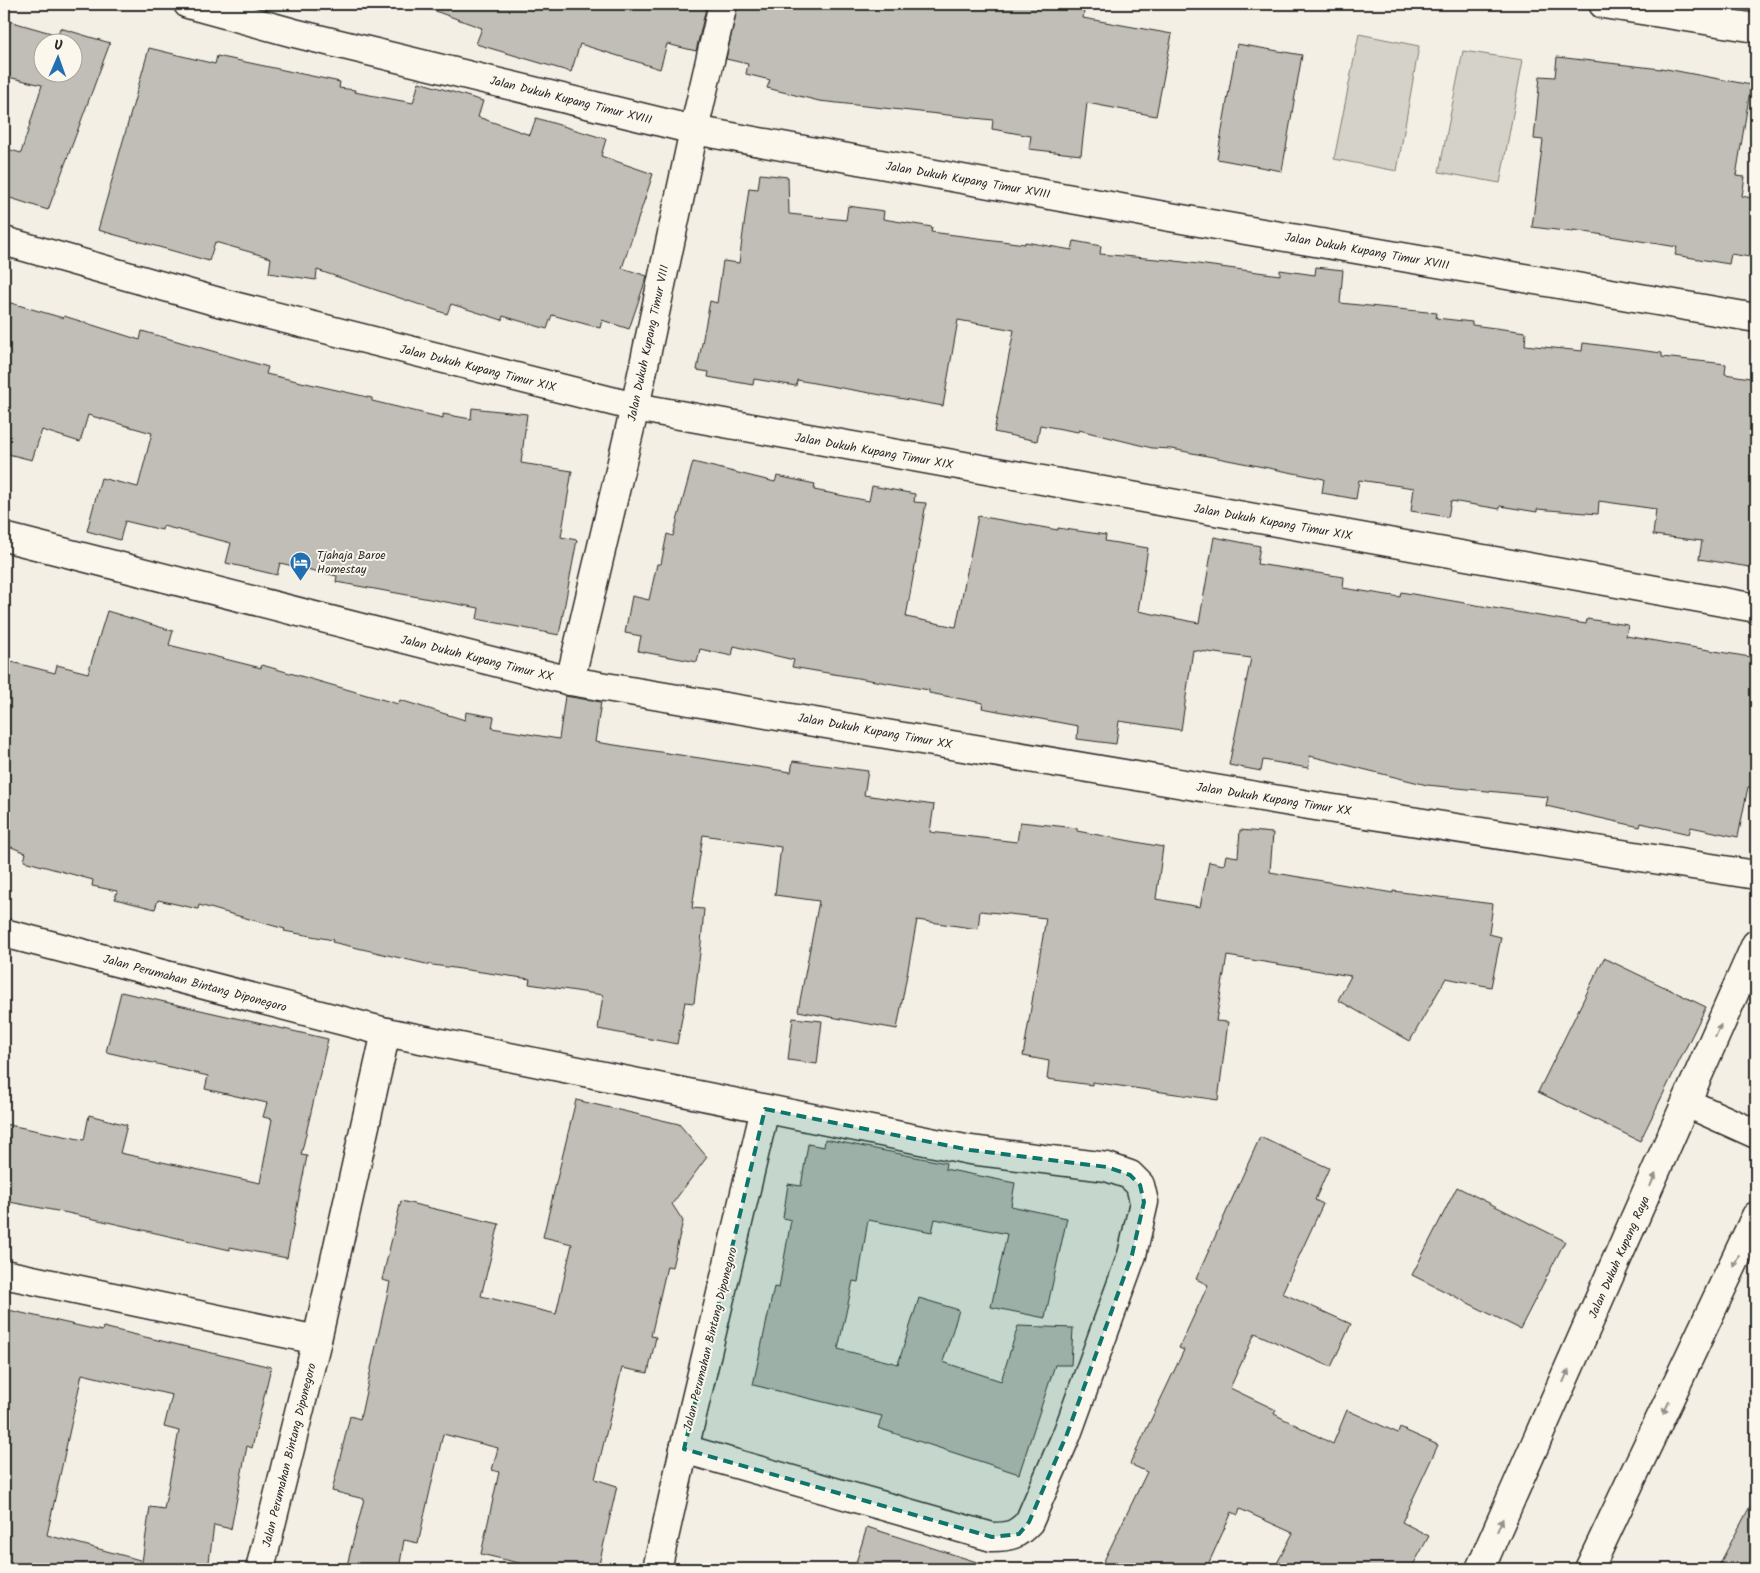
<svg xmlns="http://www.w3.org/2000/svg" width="1760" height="1573" font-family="Kalam,sans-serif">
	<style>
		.green { fill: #d5d2c9; stroke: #807e7a }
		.building { fill: #c0beb6; stroke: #2b2b2b; fill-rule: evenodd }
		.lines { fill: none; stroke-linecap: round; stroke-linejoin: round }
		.minor-casing { stroke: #2b2b2b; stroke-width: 31 }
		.minor { stroke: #fbf7ec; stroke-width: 28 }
		.oneway { fill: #93918c }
		.marked { fill: #0f766e; fill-opacity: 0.2; stroke: #0f766e; stroke-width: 4; stroke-dasharray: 10 6; stroke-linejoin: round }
		.labels { text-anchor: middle; stroke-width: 4; stroke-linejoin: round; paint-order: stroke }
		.street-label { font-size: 12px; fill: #2b2b2b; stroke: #fbf7ec }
		.poi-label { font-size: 12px; fill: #2b2b2b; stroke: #fbf7ec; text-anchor: start }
	</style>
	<rect width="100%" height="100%" fill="#f3efe4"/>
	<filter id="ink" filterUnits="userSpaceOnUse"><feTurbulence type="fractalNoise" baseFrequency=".02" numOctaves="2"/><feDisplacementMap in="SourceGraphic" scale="10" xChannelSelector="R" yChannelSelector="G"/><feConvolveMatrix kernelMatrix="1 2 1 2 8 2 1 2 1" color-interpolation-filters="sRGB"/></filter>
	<g filter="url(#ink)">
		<g class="green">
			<polygon points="1359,34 1419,46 1397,171 1334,159"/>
			<polygon points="1463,51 1523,60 1500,183 1439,172"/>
		</g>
		<g class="building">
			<polygon points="425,4 707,4 696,51 667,44 660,69 580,44 571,72 476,44 482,28 424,7"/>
			<polygon points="738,4 1085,4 1083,18 1172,34 1156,116 1087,103 1081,155 1029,149 1031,136 992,129 993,120 819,101 767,88 770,80 746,74 748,64 726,59"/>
			<path d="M9 21 58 35 60 28 110 43 48 210 4 196V148L21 153 42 85 4 76V41ZM42 42H72V72H42Z"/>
			<polygon points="1237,44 1302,55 1282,171 1217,159"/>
			<polygon points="149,48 215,64 217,56 340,82 339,88 355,90 354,92 413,103 419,82 483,101 478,117 530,135 536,118 606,139 601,156 653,174 622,268 647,276 629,329 602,320 600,328 552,315 547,329 503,316 502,320 451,304 447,314 317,270 316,280 269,273 271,258 215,242 209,261 98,230"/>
			<polygon points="1557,57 1661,69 1661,68 1751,85 1736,176 1745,177 1742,196 1756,199 1756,258 1731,254 1729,264 1675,255 1677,247 1573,230 1573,232 1532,227 1543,140 1534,139 1540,76 1555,77"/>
			<polygon points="760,174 788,177 789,214 846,220 848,206 884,211 883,219 932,227 931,232 1025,244 1025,242 1072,250 1074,241 1101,246 1100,254 1168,260 1280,275 1280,270 1315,275 1316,267 1343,270 1340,303 1437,313 1436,318 1472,322 1472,325 1526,332 1525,345 1582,351 1583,343 1662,353 1662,357 1726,364 1725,374 1756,379 1756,568 1699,559 1702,541 1653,535 1656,509 1599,501 1598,514 1537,509 1537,512 1500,506 1500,509 1451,501 1448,517 1411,511 1414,488 1359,480 1356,499 1322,493 1324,479 1172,449 1152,448 1079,430 1078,432 1040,425 1037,441 994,432 1014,330 958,320 943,406 797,380 796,386 754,379 753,385 708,377 709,372 697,370 710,301 717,303 723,261 739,263 749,188 758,189"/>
			<polygon points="4,301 63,318 64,316 140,340 142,331 268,367 266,374 372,398 372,401 443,418 443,414 471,419 472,408 527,414 521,463 572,471 561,537 577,540 559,635 477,619 479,608 336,582 337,576 280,563 277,575 226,563 231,543 163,526 162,530 125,521 120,540 87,531 101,478 138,487 152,433 88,415 80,442 42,430 32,460 4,453"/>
			<polygon points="693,462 775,482 777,476 815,484 814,490 869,501 872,486 915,494 914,502 926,503 906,617 956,627 978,516 1058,530 1058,528 1106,535 1105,541 1148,548 1138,611 1199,623 1214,537 1260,546 1257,564 1344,577 1343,588 1400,597 1401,592 1586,624 1587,619 1628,625 1626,636 1756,658 1756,764 1752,787 1748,787 1738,837 1691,827 1689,834 1641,823 1640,827 1546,806 1548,797 1427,785 1310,756 1308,768 1263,760 1261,771 1229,765 1251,658 1193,650 1181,730 1119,721 1116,744 1077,739 1078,726 982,708 983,703 929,693 929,690 792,667 794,660 734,646 732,656 700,649 697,662 638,651 641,636 625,633 632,596 649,600 657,564 661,564 667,534 673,536"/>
			<polygon points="107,611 173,631 169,645 261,668 262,665 398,704 400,700 465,720 466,712 494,717 492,728 559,739 565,696 601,702 595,742 791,772 793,761 868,771 864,795 934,805 930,832 1017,842 1020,822 1077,828 1077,831 1163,847 1156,899 1200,907 1209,862 1224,865 1226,855 1238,857 1240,830 1273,833 1270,872 1393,893 1393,891 1493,904 1489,934 1501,937 1491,987 1446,978 1410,1041 1338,1000 1351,976 1227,956 1216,1021 1228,1022 1218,1100 1092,1082 1092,1085 1047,1079 1049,1061 1023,1056 1046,918 980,911 978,929 917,920 897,1029 798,1011 819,901 775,895 781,847 703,835 692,908 704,909 701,944 694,1003 685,1002 677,1044 598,1029 603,995 529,984 530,979 426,964 332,942 333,940 284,931 285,929 199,905 198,909 158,900 155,909 115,899 117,891 92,886 93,880 24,861 26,853 4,844 4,660 55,673 57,665 88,673"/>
			<polygon points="1604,958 1706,1007 1640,1141 1538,1092"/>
			<polygon points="121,992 328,1039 301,1155 307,1156 287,1258 230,1247 230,1250 68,1213 4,1201 4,1124 84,1140 89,1115 127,1125 120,1153 260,1183 272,1119 263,1117 267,1103 205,1089 208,1076 106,1052"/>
			<polygon points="793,1018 822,1021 817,1064 788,1060"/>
			<polygon points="576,1100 679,1124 707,1157 672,1204 683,1221 672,1267 667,1266 651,1336 656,1337 648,1373 622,1368 595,1479 617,1486 598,1569 544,1569 481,1554 499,1472 492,1470 498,1448 443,1434 418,1543 404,1540 399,1569 346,1569 364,1499 332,1491 350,1416 360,1419 390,1282 382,1280 401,1201 499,1224 481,1296 556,1314 572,1244 543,1237"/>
			<polygon points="1260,1137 1329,1168 1315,1200 1323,1204 1282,1293 1351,1324 1331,1367 1255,1333 1230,1388 1276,1410 1274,1414 1333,1444 1347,1410 1398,1433 1400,1428 1438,1445 1402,1522 1429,1536 1411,1569 1274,1569 1293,1533 1240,1509 1238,1515 1232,1512 1206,1569 1100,1569 1147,1472 1130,1464 1184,1350 1179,1348 1208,1285 1196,1279"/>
			<polygon points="825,1139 946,1163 945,1169 1015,1183 1011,1206 1067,1218 1045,1318 991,1307 1007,1234 935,1219 932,1232 868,1220 858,1282 853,1281 838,1349 898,1364 919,1298 959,1310 943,1362 1001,1381 1018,1326 1073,1328 1071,1365 1055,1365 1019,1474 878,1428 882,1416 753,1385 774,1287 779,1288 791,1220 783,1218 788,1184 801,1186 808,1144 824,1147"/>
			<polygon points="1457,1187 1565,1241 1520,1329 1412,1275"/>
			<polygon points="4,1309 102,1331 103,1327 271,1367 252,1448 247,1446 231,1529 214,1525 208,1569 141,1569 150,1507 164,1509 179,1431 164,1427 172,1395 82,1374 47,1535 140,1560 139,1569 4,1569"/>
			<polygon points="1756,1495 1756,1569 1717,1569"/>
			<polygon points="867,1527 980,1563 979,1569 854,1569"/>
		</g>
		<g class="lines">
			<defs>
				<g id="minor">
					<polyline points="188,4 294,33 694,130 1170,217 1756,318"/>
					<polyline points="1603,4 1756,28"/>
					<polyline points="4,241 222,303 635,407 1756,608"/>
					<polyline points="4,537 570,681 1315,806 1756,875"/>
					<polyline points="570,681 635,407 694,130 723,4"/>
					<path d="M4 933 386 1032 970 1150 1107 1167 1130 1175 1140 1185 1144 1202 1132 1255 1067 1434 1029 1522C1017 1535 1010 1537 992 1537L684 1449"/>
					<polyline points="1687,1103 1756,1134"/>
					<polyline points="4,1274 317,1340"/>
					<polyline points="260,1569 317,1340 386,1032"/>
					<polyline points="657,1569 684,1449 765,1109"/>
					<polyline points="1480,1569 1756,944"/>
					<polyline points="1589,1569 1756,1216"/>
				</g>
			</defs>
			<use href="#minor" class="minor-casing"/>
			<use href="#minor" class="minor"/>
		</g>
		<defs><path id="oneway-solid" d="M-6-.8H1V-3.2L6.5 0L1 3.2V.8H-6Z" transform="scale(1.25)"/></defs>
		<g class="oneway">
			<use href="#oneway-solid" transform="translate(1718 1031) rotate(-66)"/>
			<use href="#oneway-solid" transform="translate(1653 1180) rotate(-66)"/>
			<use href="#oneway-solid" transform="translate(1736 1261) rotate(115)"/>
			<use href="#oneway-solid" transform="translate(1566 1376) rotate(-66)"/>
			<use href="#oneway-solid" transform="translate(1666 1408) rotate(115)"/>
			<use href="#oneway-solid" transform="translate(1500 1525) rotate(-66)"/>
		</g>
	</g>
	<path class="marked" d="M765 1109 970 1150 1107 1167 1130 1175 1140 1185 1144 1202 1132 1255 1067 1434 1029 1522 1019 1534 992 1537 684 1449Z"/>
	<defs>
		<symbol id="hotel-pin" viewBox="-11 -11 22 30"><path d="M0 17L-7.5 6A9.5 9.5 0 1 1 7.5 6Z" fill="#1f6fb2" stroke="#fbf7ec"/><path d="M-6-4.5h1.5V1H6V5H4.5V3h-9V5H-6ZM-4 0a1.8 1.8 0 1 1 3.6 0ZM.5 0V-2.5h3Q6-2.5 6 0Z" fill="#fff"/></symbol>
	</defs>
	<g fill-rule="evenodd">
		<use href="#hotel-pin" x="288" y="550" width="25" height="34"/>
	</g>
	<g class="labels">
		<g class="street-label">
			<text transform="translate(571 100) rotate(14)" y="4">Jalan Dukuh Kupang Timur XVIII</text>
			<text transform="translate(968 180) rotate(10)" y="4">Jalan Dukuh Kupang Timur XVIII</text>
			<text transform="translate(1367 251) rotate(10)" y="4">Jalan Dukuh Kupang Timur XVIII</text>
			<text transform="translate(648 343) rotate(-78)" y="4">Jalan Dukuh Kupang Timur VIII</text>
			<text transform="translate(478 368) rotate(14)" y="4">Jalan Dukuh Kupang Timur XIX</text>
			<text transform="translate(874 451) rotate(10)" y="4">Jalan Dukuh Kupang Timur XIX</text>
			<text transform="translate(1273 522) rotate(10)" y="4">Jalan Dukuh Kupang Timur XIX</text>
			<text transform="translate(477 658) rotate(14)" y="4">Jalan Dukuh Kupang Timur XX</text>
			<text transform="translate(875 731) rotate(10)" y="4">Jalan Dukuh Kupang Timur XX</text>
			<text transform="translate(1274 799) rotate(9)" y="4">Jalan Dukuh Kupang Timur XX</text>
			<text transform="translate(195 983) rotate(15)" y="4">Jalan Perumahan Bintang Diponegoro</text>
			<text transform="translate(1619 1257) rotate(-66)" y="4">Jalan Dukuh Kupang Raya</text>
			<text transform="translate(710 1339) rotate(-76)" y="4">Jalan Perumahan Bintang Diponegoro</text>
			<text transform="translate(289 1455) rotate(-76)" y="4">Jalan Perumahan Bintang Diponegoro</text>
		</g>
		<g class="poi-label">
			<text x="317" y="559">Tjahaja Baroe<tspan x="317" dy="14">Homestay</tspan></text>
		</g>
	</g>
	<rect width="1760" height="1573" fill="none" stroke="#fbf7ec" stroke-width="20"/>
	<rect x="10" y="10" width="1740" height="1553" fill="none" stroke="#2b2b2b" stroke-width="2" filter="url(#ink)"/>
	<g transform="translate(58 58) rotate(2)"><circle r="24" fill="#fbf7ec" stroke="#a8a59f"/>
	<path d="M0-4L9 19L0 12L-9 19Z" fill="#1f6fb2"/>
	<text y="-8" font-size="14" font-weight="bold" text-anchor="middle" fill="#2b2b2b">U</text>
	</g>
</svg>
